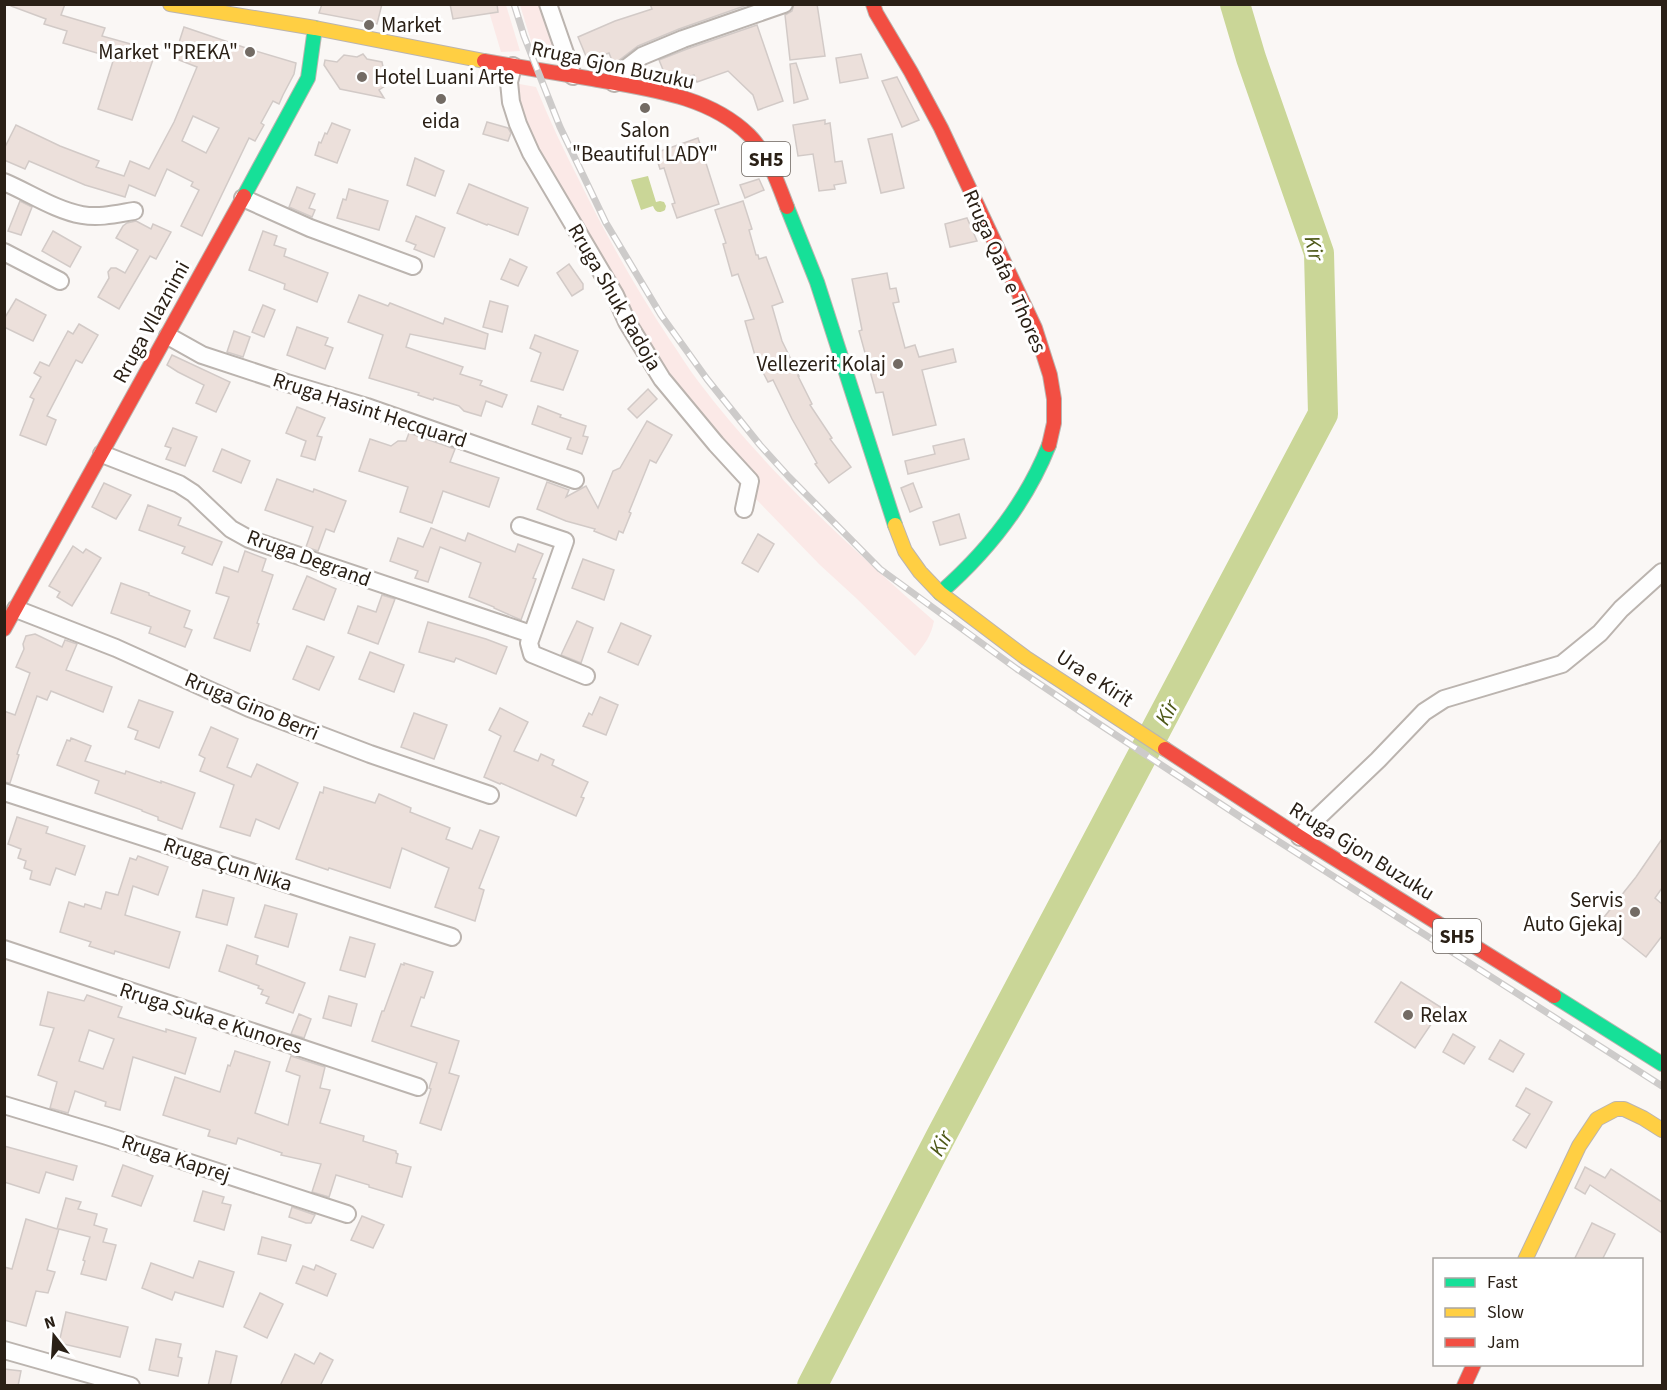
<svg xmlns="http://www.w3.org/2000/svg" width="1667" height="1390" font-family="'Source Sans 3',sans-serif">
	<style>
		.green { fill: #fbe9e7 }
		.water { fill: #cad697 }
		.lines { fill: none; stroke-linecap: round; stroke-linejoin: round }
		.river { stroke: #cad697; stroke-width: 30 }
		.building { fill: #ece0db; stroke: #d2cac7; stroke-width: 1.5; fill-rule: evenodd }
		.street-casing { stroke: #bbb4af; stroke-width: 20 }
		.fast-casing { stroke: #bbb4af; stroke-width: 16 }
		.slow-casing { stroke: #bbb4af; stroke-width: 16 }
		.jam-casing { stroke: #bbb4af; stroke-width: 16 }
		.street { stroke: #fefefe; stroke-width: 16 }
		.fast { stroke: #16e098; stroke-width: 14 }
		.slow { stroke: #ffcf43; stroke-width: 14 }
		.jam { stroke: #f24e42; stroke-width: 14 }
		.rail-casing { stroke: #cdcbca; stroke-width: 7 }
		.rail { stroke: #fff; stroke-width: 4.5; stroke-dasharray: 14; stroke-linecap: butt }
		.poi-dot { fill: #736b64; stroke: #fff; stroke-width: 2 }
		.labels { text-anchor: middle; stroke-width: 6; stroke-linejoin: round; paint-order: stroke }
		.shield { fill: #fff; stroke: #6a635c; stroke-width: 1.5 }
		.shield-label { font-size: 20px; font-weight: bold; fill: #2a2016 }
		.poi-label { font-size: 21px; fill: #2a2016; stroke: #fff; text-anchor: start }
		.street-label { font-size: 21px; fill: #2a2016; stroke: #fff }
		.water-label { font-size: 22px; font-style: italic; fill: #4d5818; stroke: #fff }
	</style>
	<rect width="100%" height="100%" fill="#faf7f5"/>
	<g class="green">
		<polygon points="487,5 506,5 520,51 501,52"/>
		<polygon points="520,5 540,5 554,52 535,54"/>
		<path d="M514 83 536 87C549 119 564 151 580 182 607 237 636 289 670 340 679 353 688 368 698 381 765 470 850 547 934 621 931 636 925 644 915 656L856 598 820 565 752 495 733 454 662 366 520 119Z"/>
	</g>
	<path class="water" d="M648 176 656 202 660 201 664 202 666 206 665 210C659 214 655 212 653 206L641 210 631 180Z"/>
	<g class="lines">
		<polyline class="river" points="812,1386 940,1138 1323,414 1319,253 1251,58 1235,4"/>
	</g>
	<g class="building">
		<polygon points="11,4 65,4 61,15 105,28 102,36 156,51 132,120 98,109 114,58 63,43 67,31 44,24 46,19 11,6"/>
		<polygon points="322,4 382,4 377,24 319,13"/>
		<polygon points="450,4 497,4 498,12 453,19"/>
		<polygon points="650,4 750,4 679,29 638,46 618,61 613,63 609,53 588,61 578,37 615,21 652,9"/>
		<polygon points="794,4 817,4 825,56 790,60 785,15 792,11"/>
		<polygon points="757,25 783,101 758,110 753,95 728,71 697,82 694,75 680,80 666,77 659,60 687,49"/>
		<path d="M184 27 249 49 296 63 294 74 283 95 279 104 273 101 261 123 264 125 255 141 249 138 202 236 181 226 199 190 191 186 193 182 167 169 155 196 129 185 125 197 85 185 29 161 25 169 4 160V149L16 125 60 146 99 161 96 167 124 176 130 161 149 169 174 122 197 67 174 58ZM193 116 219 128 206 153 182 141Z"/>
		<polygon points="363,54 367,59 382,62 384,72 393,73 391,82 379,90 384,98 340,89 324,65 325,60 337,62 344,55 357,57"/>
		<polygon points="861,54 868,78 840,83 836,58"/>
		<polygon points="796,63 808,99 794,103 790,64"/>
		<polygon points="897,77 919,120 902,127 882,81"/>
		<polygon points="825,120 825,124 830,123 835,162 842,161 846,183 834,185 835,189 819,191 813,154 798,156 793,125"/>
		<polygon points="487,122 508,128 511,133 508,141 483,134"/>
		<polygon points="332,123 350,130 337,163 315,155 319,142 321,143 325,133 327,134"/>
		<polygon points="892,134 904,188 881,193 868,139"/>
		<polygon points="698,138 719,204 677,218 672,204 675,203 664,168 660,169 655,153"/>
		<polygon points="415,158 444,171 435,196 407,185"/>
		<polygon points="759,179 764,190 745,198 740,185"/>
		<polygon points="469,184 528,208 518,235 488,224 487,225 457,213"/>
		<polygon points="297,187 315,194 309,208 315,210 312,217 289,207"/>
		<polygon points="349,189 388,201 379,230 337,218 343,199 346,200"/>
		<polygon points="20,201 32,207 21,235 8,231"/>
		<polygon points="743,201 752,229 749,230 756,255 758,255 759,259 766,257 783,302 772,306 782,341 799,376 798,376 812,404 810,405 832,438 830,439 851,467 829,483 815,464 817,463 792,419 773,380 768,382 756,359 745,321 754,319 738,274 732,276 723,244 726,243 715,210"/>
		<polygon points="416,216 445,228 434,257 414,249 416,245 406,241"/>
		<polygon points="967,218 977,241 950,247 945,224"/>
		<polygon points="136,221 151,229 153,224 171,232 156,259 150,256 119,309 98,297 109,278 108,272 111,268 116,268 125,273 138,250 116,238 123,226 127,223"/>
		<polygon points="53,231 81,247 70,267 42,251"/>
		<polygon points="263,231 277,236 274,245 286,249 284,256 328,273 317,302 284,289 285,284 249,270"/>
		<polygon points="510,259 527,267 518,286 501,279"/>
		<polygon points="569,264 583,284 583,289 572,296 557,273"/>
		<polygon points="887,273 890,289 896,288 899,302 893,303 905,348 915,345 919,357 953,349 956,362 922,370 936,425 893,435 883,392 876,393 859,331 862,330 852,279"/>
		<polygon points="359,295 388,306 390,303 443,324 445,318 488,334 485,349 410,334 406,347 463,367 460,374 482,381 480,385 507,395 502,407 486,401 481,416 464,411 459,406 434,398 433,400 418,395 419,393 369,378 383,335 348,322"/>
		<polygon points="16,299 46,315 33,341 4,327 4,319"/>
		<polygon points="490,301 508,306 502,332 483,327"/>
		<polygon points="263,305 275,310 264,337 252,332"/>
		<polygon points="79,324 98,335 82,363 76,360 47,416 56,420 46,445 20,435 34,399 30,397 41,377 34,373 40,362 49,366 68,331 73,334"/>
		<polygon points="297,327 328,338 325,345 333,348 325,369 287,355"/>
		<polygon points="234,331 250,337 243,357 227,352"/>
		<polygon points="535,335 578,351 563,390 531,381 541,353 530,348"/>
		<polygon points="172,355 230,382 216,412 196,403 204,385 178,372 167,365"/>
		<polygon points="648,389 657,399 637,418 628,409"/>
		<polygon points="538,406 561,415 560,417 586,426 583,436 588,437 582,454 567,449 571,438 532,424"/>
		<polygon points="297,407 325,418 317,436 322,437 315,460 301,456 306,441 286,433"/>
		<polygon points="647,421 672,435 656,463 650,460 629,512 631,513 623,533 619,531 616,540 594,531 595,529 566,521 537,509 547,482 569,490 566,497 586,486 598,508 613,471 620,468"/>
		<polygon points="173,428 197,437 185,466 166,459 171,448 165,446"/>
		<polygon points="409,433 455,449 450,462 499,478 489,507 443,491 432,523 400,512 408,487 359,471 370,439 391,446 398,441 406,441"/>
		<polygon points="964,439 969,459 908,474 905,461 935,454 933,446"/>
		<polygon points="222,449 250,461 241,483 213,471"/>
		<polygon points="277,479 313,492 314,489 346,501 334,532 326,529 318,551 306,547 313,527 265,510"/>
		<polygon points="104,483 131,495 116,519 92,507"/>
		<polygon points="913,483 922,507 910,512 901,488"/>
		<polygon points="148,505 181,518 178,525 222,542 212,565 182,553 185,547 139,530"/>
		<polygon points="959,514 966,538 940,545 933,522"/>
		<polygon points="431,528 465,541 468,533 515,552 518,544 543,554 533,578 536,579 521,620 494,608 494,607 469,597 481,563 440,547 428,582 415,578 418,571 390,561 398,538 423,547"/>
		<polygon points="758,534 774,544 758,572 742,563"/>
		<polygon points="73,546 83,553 86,549 101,558 72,606 57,597 60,592 49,586"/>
		<polygon points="245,551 266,559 262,571 273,575 257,623 259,624 250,651 214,638 229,597 216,593 224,567 238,572"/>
		<polygon points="583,559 614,570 604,600 572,588"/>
		<polygon points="307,576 336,589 324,620 293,609"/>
		<polygon points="121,583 149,593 149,595 190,611 184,627 192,630 185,647 149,633 151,627 111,613"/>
		<polygon points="382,595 395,599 378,644 348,633 358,606 376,612"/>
		<polygon points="577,621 593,628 581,663 561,655"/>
		<polygon points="428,622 486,639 507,647 496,674 456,658 454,662 419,652"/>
		<polygon points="621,623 651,636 638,665 608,652"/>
		<polygon points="35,634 62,647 65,640 77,644 66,670 112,687 103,712 51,691 47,700 37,696 17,754 19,755 10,783 4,782 4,711 15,715 30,673 16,667 24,649 23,644 26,636"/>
		<polygon points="307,646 334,657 319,690 293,679"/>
		<polygon points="370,652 404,665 394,692 359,679"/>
		<polygon points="600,697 618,705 606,735 583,726 589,713 592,715"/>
		<polygon points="139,700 173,712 159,748 135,739 138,731 128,727"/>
		<polygon points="500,708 528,722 514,751 538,761 541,754 554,760 552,765 588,782 581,797 584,798 576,816 501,783 500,784 484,777 501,736 489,730"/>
		<polygon points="414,713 447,725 434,759 401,747"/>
		<polygon points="211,727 238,739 227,767 251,777 257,764 298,783 279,829 256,819 250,836 220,827 234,785 200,771 205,758 199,755"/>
		<polygon points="71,738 91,746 85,761 125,774 126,771 161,783 161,781 195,793 182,829 158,820 158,817 142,811 142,810 95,793 99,781 57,765 67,740 70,741"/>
		<polygon points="324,787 375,803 379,794 411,808 410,812 450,828 446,839 472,849 480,830 499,837 479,888 484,890 475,921 435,907 449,868 402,848 390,888 329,868 328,870 296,859 320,792 323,793"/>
		<polygon points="17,817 48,827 46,833 85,846 75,875 56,868 50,885 30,879 32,871 24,868 26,861 18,858 21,849 8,844"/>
		<polygon points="1662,839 1662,888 1655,898 1662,904 1662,936 1646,957 1601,921 1636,877"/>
		<polygon points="138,856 168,867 158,895 133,886 125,915 180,932 169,968 115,951 114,954 89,946 91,942 60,932 69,902 84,907 85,904 101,909 106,892 118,895 130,858 136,860"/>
		<polygon points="203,890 234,898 227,925 196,917"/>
		<polygon points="265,905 297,914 288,947 255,937"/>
		<polygon points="350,937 375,944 365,977 340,970"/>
		<polygon points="227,945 258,956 256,964 305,983 293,1013 266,1003 269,997 261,994 263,990 258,988 259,986 219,971"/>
		<polygon points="404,963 433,972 424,998 421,997 411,1026 459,1041 449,1073 459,1076 441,1130 420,1123 431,1089 429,1088 437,1063 372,1041 382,1011 384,1011 401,964 404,965"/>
		<polygon points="1401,982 1442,1008 1415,1048 1375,1022"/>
		<path d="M48 992 84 1001 87 995 122 1007 118 1017 166 1032V1029L196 1038 185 1074 133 1057 120 1110 105 1106 106 1102 75 1091 68 1113 50 1108 57 1082 38 1075 54 1028 40 1025ZM89 1030 114 1039 103 1069 79 1061Z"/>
		<polygon points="329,996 357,1004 351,1026 323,1018"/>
		<polygon points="299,1014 311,1019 304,1038 291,1034"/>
		<polygon points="1453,1034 1475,1047 1464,1064 1443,1052"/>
		<polygon points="1500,1040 1524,1054 1513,1072 1489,1059"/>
		<polygon points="235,1051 270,1062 255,1113 288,1125 300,1076 286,1071 291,1056 325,1067 320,1088 330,1090 320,1123 364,1136 363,1141 396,1151 396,1153 398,1154 396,1163 411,1167 402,1197 369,1187 369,1185 336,1175 329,1197 312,1192 321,1164 281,1155 282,1153 238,1138 236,1144 208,1136 210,1130 163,1115 175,1077 220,1092 228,1065 230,1066"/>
		<polygon points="1526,1088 1552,1102 1526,1148 1513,1140 1530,1114 1516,1106"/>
		<polygon points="4,1146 77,1166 73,1180 46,1172 39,1193 4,1182"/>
		<polygon points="123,1165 153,1176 141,1206 112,1196"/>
		<polygon points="1585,1167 1605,1178 1611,1169 1662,1202 1662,1233 1590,1185 1585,1194 1575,1188"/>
		<polygon points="203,1191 224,1197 222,1203 231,1205 224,1230 194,1221"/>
		<polygon points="66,1198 81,1202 78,1209 97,1214 94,1225 107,1229 103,1242 116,1245 106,1280 81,1274 85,1261 83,1260 90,1237 59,1229 47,1270 55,1272 48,1293 36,1291 26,1326 4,1320 4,1267 12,1269 26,1219 57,1229"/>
		<polygon points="292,1207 315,1215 311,1223 306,1223 289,1217"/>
		<polygon points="362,1216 384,1225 373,1248 351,1240"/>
		<polygon points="1592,1223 1615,1234 1602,1260 1574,1260"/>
		<polygon points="262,1237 291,1245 286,1261 258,1254"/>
		<polygon points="199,1261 234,1272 223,1307 175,1292 172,1300 142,1288 151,1263 193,1278"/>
		<polygon points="316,1265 336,1274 327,1296 296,1283 303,1266 314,1270"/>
		<polygon points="260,1293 283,1304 267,1338 244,1327"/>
		<polygon points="66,1312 128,1327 120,1357 59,1343"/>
		<polygon points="156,1339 181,1344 178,1357 182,1358 178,1376 149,1370"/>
		<polygon points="216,1351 237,1356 230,1386 208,1386"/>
		<polygon points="320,1353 333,1360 320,1386 280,1386 295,1354 314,1364"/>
		<polygon points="4,1369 21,1371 18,1386 4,1386"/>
	</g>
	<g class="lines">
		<defs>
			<g id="street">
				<polyline points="548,4 573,76"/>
				<polyline points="513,66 509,82 511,102 518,124 531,153 615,295 627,322 662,379 716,444 750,481 744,509"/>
				<polyline points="614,83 625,69 642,56 683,39 784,4"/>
				<path d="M4 182C30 193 55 210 82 215 100 218 116 214 134 211"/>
				<polyline points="243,198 310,228 413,266"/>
				<polyline points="4,252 60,281"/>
				<polyline points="168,336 202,355 287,383 367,407 575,480"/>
				<polyline points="102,454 179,484 193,493 231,529 249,539 531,634"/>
				<polyline points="520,526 565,541 529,643 532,654 586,676"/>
				<polyline points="16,609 116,648 249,708 370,754 490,795"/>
				<polyline points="4,792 452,937"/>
				<polyline points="1300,837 1312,823 1378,760 1424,712 1444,699 1562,664 1600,633 1621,609 1662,572"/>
				<polyline points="4,949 418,1087"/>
				<polyline points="4,1105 107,1136 347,1214"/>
				<polyline points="4,1350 131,1386"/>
			</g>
			<g id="fast">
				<polyline points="244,196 308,78 315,28"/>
				<polyline points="787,207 817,282 895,525"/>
				<path d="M940 593C987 552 1026 503 1049 445"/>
				<polyline points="1554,996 1662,1064"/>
			</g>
			<g id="slow">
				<polyline points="170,4 315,28 484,61"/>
				<polyline points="895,525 905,551 920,572 940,593 1026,658 1165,749"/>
				<polyline points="1525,1260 1579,1146 1597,1119 1616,1109 1624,1109 1643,1118 1662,1130"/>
			</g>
			<g id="jam">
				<polyline points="873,4 876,13 911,72 941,128 1035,328 1050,375 1054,399 1054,423 1049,445"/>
				<path d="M484 61C520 67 557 73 593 79 647 89 708 95 749 135 768 154 778 183 787 207"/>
				<polyline points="4,629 244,196"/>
				<polyline points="1165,749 1300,837 1554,996"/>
				<polyline points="1464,1386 1474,1364"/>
			</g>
		</defs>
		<use href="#street" class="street-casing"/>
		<use href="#fast" class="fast-casing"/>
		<use href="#slow" class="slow-casing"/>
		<use href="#jam" class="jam-casing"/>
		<use href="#street" class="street"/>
		<use href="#fast" class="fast"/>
		<use href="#slow" class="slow"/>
		<use href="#jam" class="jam"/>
		<defs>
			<polyline id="rail" points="514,4 524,36 560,127 606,223 661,315 707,379 760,445 789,477 880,569 1017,669 1096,722 1242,818 1662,1086"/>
		</defs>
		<use href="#rail" class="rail-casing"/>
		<use href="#rail" class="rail"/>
	</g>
	<g class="poi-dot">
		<circle cx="369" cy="25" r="6"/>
		<circle cx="250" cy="52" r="6"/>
		<circle cx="362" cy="77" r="6"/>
		<circle cx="441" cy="99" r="6"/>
		<circle cx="645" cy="108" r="6"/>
		<circle cx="898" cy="364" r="6"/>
		<circle cx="1635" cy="912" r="6"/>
		<circle cx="1408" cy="1015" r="6"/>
	</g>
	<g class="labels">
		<g class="shield">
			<rect x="742" y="142" width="48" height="34" rx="4.5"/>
			<rect x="1433" y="919" width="48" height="34" rx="4.5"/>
		</g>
		<g class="shield-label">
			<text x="766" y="166">SH5</text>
			<text x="1457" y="943">SH5</text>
		</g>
		<g class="poi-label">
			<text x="381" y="32">Market</text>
			<text x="238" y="59" text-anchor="end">Market "PREKA"</text>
			<text x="374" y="84">Hotel Luani Arte</text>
			<text x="441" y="128" text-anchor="middle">eida</text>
			<text x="645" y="137" text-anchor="middle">Salon<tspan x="645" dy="24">"Beautiful LADY"</tspan></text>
			<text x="886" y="371" text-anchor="end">Vellezerit Kolaj</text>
			<text x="1623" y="907" text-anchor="end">Servis<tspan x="1623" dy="24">Auto Gjekaj</tspan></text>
			<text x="1420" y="1022">Relax</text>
		</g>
		<g class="street-label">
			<text transform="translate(613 65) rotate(12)" y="7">Rruga Gjon Buzuku</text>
			<text transform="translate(1005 271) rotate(66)" y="7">Rruga Qafa e Thores</text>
			<text transform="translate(615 297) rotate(60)" y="7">Rruga Shuk Radoja</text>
			<text transform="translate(151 322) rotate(-61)" y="7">Rruga Vllaznimi</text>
			<text transform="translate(370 410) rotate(18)" y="7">Rruga Hasint Hecquard</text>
			<text transform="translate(309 558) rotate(20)" y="7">Rruga Degrand</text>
			<text transform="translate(1095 678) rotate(33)" y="7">Ura e Kirit</text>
			<text transform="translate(252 706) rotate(23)" y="7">Rruga Gino Berri</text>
			<text transform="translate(1362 851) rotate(32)" y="7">Rruga Gjon Buzuku</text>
			<text transform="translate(228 864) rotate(18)" y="7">Rruga Çun Nika</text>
			<text transform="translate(211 1018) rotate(18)" y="7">Rruga Suka e Kunores</text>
			<text transform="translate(176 1158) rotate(18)" y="7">Rruga Kaprej</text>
		</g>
		<g class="water-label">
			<text transform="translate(1315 248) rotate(78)" y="8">Kir</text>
			<text transform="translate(1166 712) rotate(-62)" y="8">Kir</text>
			<text transform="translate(940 1143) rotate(-62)" y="8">Kir</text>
		</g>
	</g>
	<rect width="1667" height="1390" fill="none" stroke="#2a2016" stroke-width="12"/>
	<rect x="1433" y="1258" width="210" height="108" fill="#ffffff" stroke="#aaa6a2" stroke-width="1.5"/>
	<rect x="1445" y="1278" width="30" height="9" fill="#16e098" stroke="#aaa6a2" stroke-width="1.5"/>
	<text x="1487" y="1288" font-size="18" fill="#2a2016">Fast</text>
	<rect x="1445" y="1308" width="30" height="9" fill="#ffcf43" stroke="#aaa6a2" stroke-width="1.5"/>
	<text x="1487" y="1318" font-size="18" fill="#2a2016">Slow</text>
	<rect x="1445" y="1338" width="30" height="9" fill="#f24e42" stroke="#aaa6a2" stroke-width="1.5"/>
	<text x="1487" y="1348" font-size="18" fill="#2a2016">Jam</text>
	<g transform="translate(54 1336) rotate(343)" stroke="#ffffff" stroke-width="4.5" paint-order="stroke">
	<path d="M0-4.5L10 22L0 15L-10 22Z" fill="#2a2016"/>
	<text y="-9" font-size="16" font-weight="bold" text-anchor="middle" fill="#2a2016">N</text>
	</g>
</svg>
